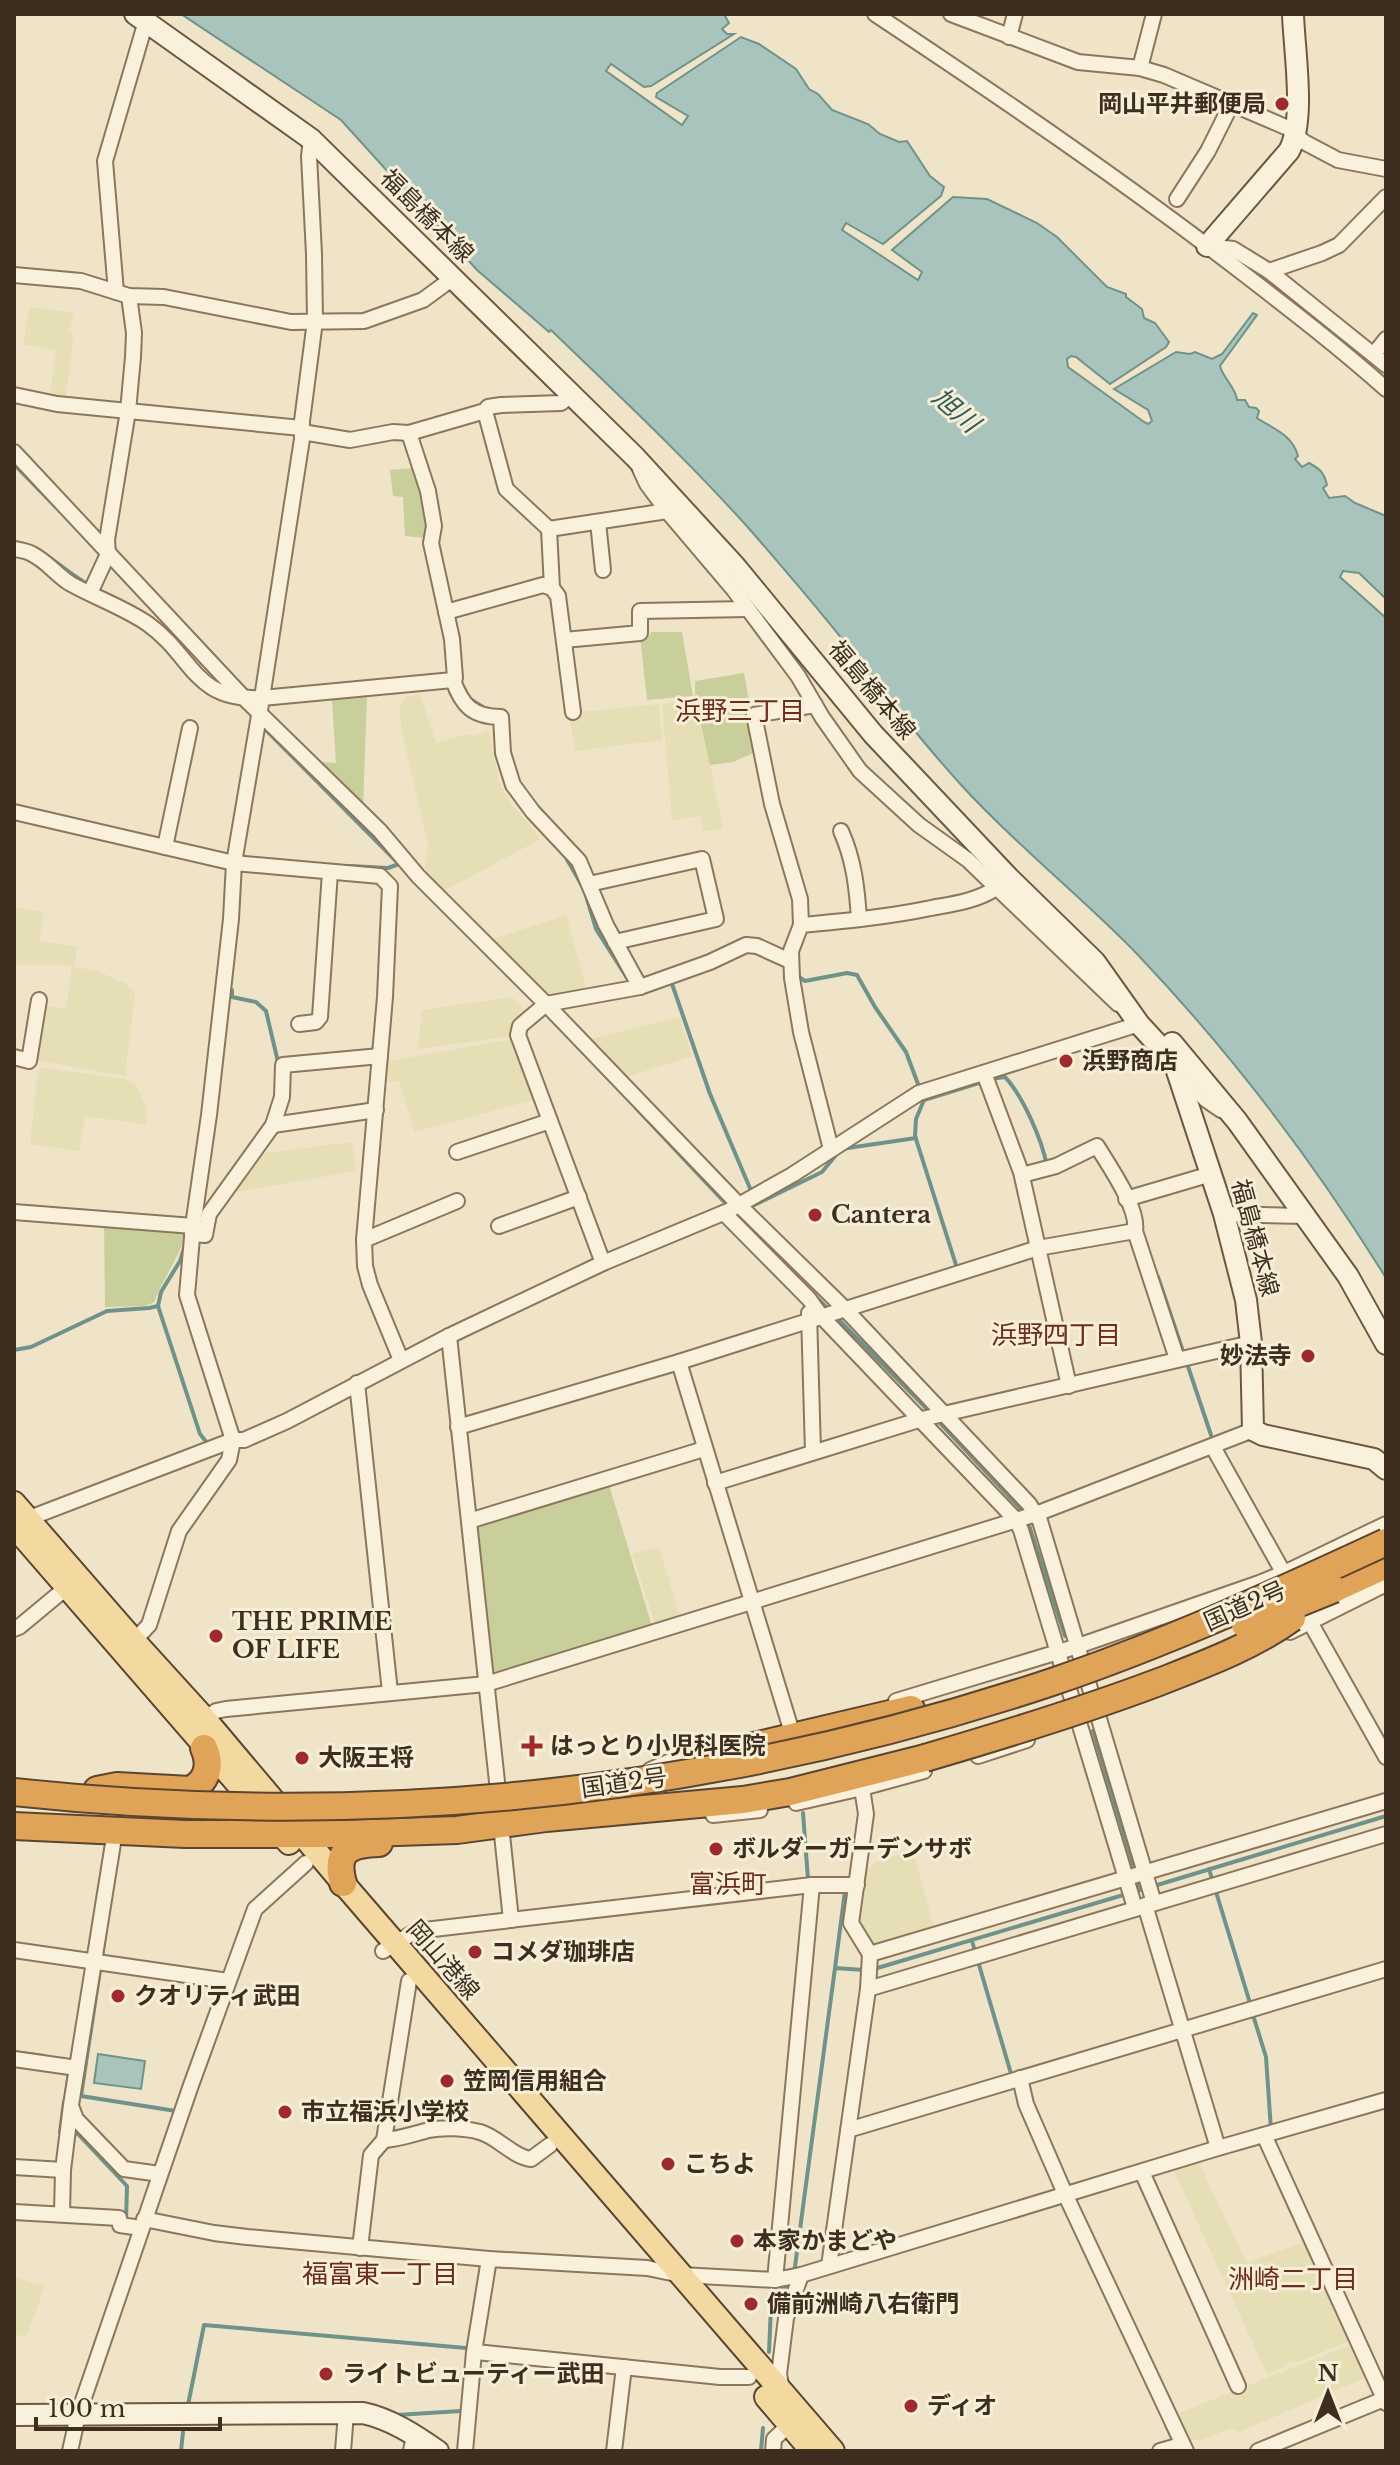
<svg xmlns="http://www.w3.org/2000/svg" width="1400" height="2465" font-family="'Libre Baskerville','Noto Sans JP',serif">
	<style>
		.farmland { fill: #e6deb5 }
		.green { fill: #c9cf9b }
		.water { fill: #a9c4bc; stroke: #6f938a; stroke-width: 2 }
		.lines { fill: none; stroke-linecap: round; stroke-linejoin: round }
		.stream { stroke: #6f938a; stroke-width: 4 }
		.street-casing { stroke: #8d765c; stroke-width: 18 }
		.secondary-casing { stroke: #6f573f; stroke-width: 24 }
		.primary-casing { stroke: #5b4430; stroke-width: 26 }
		.highway-casing { stroke: #5b4430; stroke-width: 30 }
		.street { stroke: #faf1dc; stroke-width: 14 }
		.secondary { stroke: #faf1dc; stroke-width: 20 }
		.primary { stroke: #f3d9a0; stroke-width: 22 }
		.highway { stroke: #e0a458; stroke-width: 26 }
		.highway-bridge-casing { stroke: #5b4430; stroke-width: 30; stroke-linecap: butt }
		.highway-bridge { stroke: #e0a458; stroke-width: 26 }
		.poi-dot { fill: #9e2a2b; stroke: #f7eed8; stroke-width: 3 }
		.labels { text-anchor: middle; stroke-width: 6; stroke-linejoin: round; paint-order: stroke }
		.poi-label { font-size: 24px; font-weight: bold; fill: #3d2e20; stroke: #f7eed8; text-anchor: start }
		.street-label { font-size: 24px; fill: #3d2e20; stroke: #f7eed8 }
		.water-label { font-size: 26px; font-style: italic; fill: #2f5d5a; stroke: #f7eed8 }
		.neighbourhood-label { font-size: 26px; fill: #6b2e1e; stroke: #f7eed8 }
	</style>
	<rect width="100%" height="100%" fill="#f0e4c8"/>
	<g class="farmland">
		<polygon points="30,307 73,313 71,328 66,328 72,333 73,344 65,400 50,397 56,351 23,344"/>
		<polygon points="420,694 436,743 469,734 473,736 489,731 499,782 510,802 538,835 539,840 442,892 424,877 428,871 425,868 428,844 401,728 400,708 405,697"/>
		<polygon points="694,698 711,769 723,829 703,831 700,816 672,821 662,704"/>
		<polygon points="659,704 662,740 575,751 569,713"/>
		<polygon points="14,907 44,912 39,941 77,947 75,965 73,966 99,972 125,983 135,992 125,1076 34,1060 45,1006 66,1009 72,965 14,965"/>
		<polygon points="566,915 587,991 548,998 487,941"/>
		<polygon points="512,997 524,1010 525,1016 513,1036 418,1049 422,1010"/>
		<polygon points="679,1017 692,1056 626,1077 620,1075 591,1044 591,1039"/>
		<polygon points="515,1039 534,1098 533,1100 415,1132 399,1081 388,1082 388,1061"/>
		<polygon points="45,1068 125,1079 136,1085 147,1109 147,1125 85,1116 79,1151 30,1144 38,1070"/>
		<polygon points="352,1142 356,1171 229,1193 257,1154"/>
		<polygon points="659,1547 680,1616 655,1624 632,1554"/>
		<polygon points="913,1850 934,1928 872,1946 859,1930 858,1918 864,1869 873,1867 873,1863"/>
		<polygon points="1198,2161 1247,2263 1309,2240 1354,2339 1298,2362 1290,2361 1284,2367 1267,2374 1174,2171 1177,2167"/>
		<polygon points="14,2277 45,2286 26,2337 14,2334"/>
		<polygon points="1355,2343 1370,2376 1239,2432 1231,2428 1202,2440 1185,2440 1178,2426 1179,2413"/>
	</g>
	<g class="green">
		<polygon points="414,468 422,493 427,538 405,536 403,497 393,496 390,470"/>
		<polygon points="651,632 682,632 693,696 647,700 640,636 650,635"/>
		<polygon points="744,673 758,751 733,762 710,765 695,698 695,681"/>
		<polygon points="367,697 363,809 321,767 322,762 336,763 332,700"/>
		<path d="M104 1223 187 1231C180 1256 164 1277 154 1302L146 1306 105 1307Z"/>
		<polygon points="609,1485 652,1626 496,1674 491,1669 475,1531 481,1523"/>
	</g>
	<g class="water">
		<path d="M181 14H724L729 23 722 29 727 34H734L651 86 644 87 611 64 606 71 682 125 688 116 656 97 657 93 741 37 759 44 796 69 809 89 818 94 832 110 868 124 880 134 899 142 907 141 930 176 944 187 941 196 883 244 846 223 842 230 918 280 922 272 892 250 953 197 987 199 1037 223 1057 237 1107 287 1126 294V297L1142 309 1144 318 1155 323 1169 342 1166 347 1110 384 1076 357 1071 356 1067 359 1068 367 1144 422 1148 424 1152 421 1148 410 1114 389 1176 352 1190 354 1195 352 1212 359 1222 354 1253 313 1257 315 1220 366C1223 378 1236 388 1237 400H1245L1249 407 1256 408 1259 411 1257 418C1273 429 1292 434 1298 456L1295 459 1302 467 1309 463C1320 469 1324 472 1327 485L1323 488 1329 498 1345 496 1355 503 1386 516V599L1359 573 1343 571 1340 577 1386 618V1278C1314 1162 1232 1054 1138 955 1082 897 1018 847 963 787 922 742 884 693 846 644 816 606 784 569 752 532 689 461 617 394 551 330L549 332 477 270 341 120Z"/>
		<polygon points="98,2054 145,2061 141,2089 94,2083"/>
	</g>
	<g class="lines">
		<g class="stream">
			<polyline points="14,464 57,508"/>
			<path d="M14 542C45 547 64 572 91 586"/>
			<polyline points="462,685 470,699 486,709"/>
			<polyline points="263,727 400,865"/>
			<polyline points="513,796 524,811"/>
			<polyline points="565,856 584,889 596,929 629,981 631,981"/>
			<polyline points="350,866 388,868 399,864"/>
			<polyline points="798,974 799,977 805,981 847,973 857,975 875,1007 906,1052 924,1100"/>
			<polyline points="671,981 710,1094 752,1193"/>
			<polyline points="232,990 232,997 256,1002 266,1011 278,1062"/>
			<path d="M990 1079 1005 1077C1023 1096 1042 1140 1047 1166"/>
			<polyline points="635,1107 728,1206"/>
			<polyline points="746,1209 822,1172 841,1149 916,1138"/>
			<polyline points="734,1212 764,1243"/>
			<polyline points="186,1242 180,1261 161,1292 158,1306 200,1434 208,1444"/>
			<polyline points="957,1268 915,1136 916,1119 924,1100 982,1082"/>
			<polyline points="1158,1277 1211,1435"/>
			<polyline points="814,1295 828,1309"/>
			<polyline points="834,1315 932,1414"/>
			<polyline points="14,1350 31,1347 107,1311 149,1308 158,1306"/>
			<polyline points="938,1421 1018,1506 1024,1514"/>
			<polyline points="1028,1522 1065,1636"/>
			<polyline points="1093,1731 1135,1871"/>
			<polyline points="803,1813 808,1879 811,1879"/>
			<polyline points="1209,1869 1250,2003"/>
			<polyline points="1154,1886 1386,1816"/>
			<polyline points="106,1930 81,2096 176,2111"/>
			<polyline points="972,1941 1012,2077"/>
			<polyline points="835,1968 845,1891"/>
			<polyline points="874,1969 1140,1890 1137,1879"/>
			<polyline points="1253,2015 1266,2057 1271,2130"/>
			<polyline points="14,2052 44,2056"/>
			<polyline points="66,2094 69,2071"/>
			<polyline points="64,2102 60,2132 78,2134 127,2186 126,2221"/>
			<polyline points="215,2240 338,2252"/>
			<polyline points="794,2274 835,1968 864,1970"/>
			<polyline points="775,2286 787,2287 792,2283"/>
			<polyline points="781,2312 787,2287"/>
			<polyline points="769,2352 771,2307 783,2304"/>
			<polyline points="188,2405 204,2325 466,2348"/>
			<polyline points="396,2415 461,2411"/>
			<polyline points="1166,2425 1174,2442"/>
			<polyline points="181,2451 183,2432"/>
			<polyline points="761,2451 763,2428"/>
		</g>
		<defs>
			<g id="street">
				<path d="M875 14C1000 97 1125 182 1244 274 1292 311 1340 348 1386 389"/>
				<polyline points="951,14 1078,62 1140,68 1164,75 1288,128 1304,142 1338,160 1386,169"/>
				<polyline points="1009,37 1015,14"/>
				<polyline points="1140,68 1154,14"/>
				<polyline points="1177,199 1208,151 1232,103"/>
				<polyline points="1208,246 1233,249 1269,271 1386,365"/>
				<polyline points="1269,271 1322,253 1339,245 1386,197"/>
				<polyline points="14,275 81,281 129,296 164,297 291,322 364,321 423,300 453,278"/>
				<polyline points="116,292 105,161 146,21"/>
				<polyline points="1374,354 1386,339"/>
				<polyline points="14,395 57,404 301,428"/>
				<polyline points="485,411 506,489 549,529 552,588"/>
				<polyline points="302,432 350,440 393,432 409,433 485,411 488,407 501,405 561,403 571,395"/>
				<path d="M409 433 428 491 434 526 431 543 452 639 455 678 453 680C462 706 473 717 501 717L503 753 513 785 533 812 579 861 606 925 640 987"/>
				<polyline points="14,452 244,698 380,831 418,876 546,1004 739,1205 844,1308 1029,1504 1040,1521 1154,1903"/>
				<polyline points="640,469 647,484 667,511 734,590 798,676 822,717 860,771 919,825 968,860 1118,1004"/>
				<polyline points="598,522 603,570"/>
				<polyline points="549,529 667,511"/>
				<path d="M14 549C20 550 27 551 32 554 47 561 57 576 71 584 96 598 125 608 148 624 194 657 193 701 262 698L453 680"/>
				<polyline points="90,593 108,554 107,540 128,411 133,357 134,333 129,296"/>
				<polyline points="446,612 543,585 552,588 558,596 573,712"/>
				<polyline points="564,640 640,633 640,611 748,609"/>
				<polyline points="14,812 234,863 380,876 390,886 385,997 364,1240 365,1266 370,1285 401,1360"/>
				<path d="M841 831C854 860 857 888 859 919"/>
				<polyline points="165,847 190,728"/>
				<polyline points="589,884 702,859 716,919 615,942"/>
				<polyline points="801,925 800,899 772,804 754,715 815,705"/>
				<polyline points="299,1024 316,1022 320,1017 330,872"/>
				<polyline points="14,1057 29,1061 39,1000"/>
				<polyline points="1179,1068 1205,1099 1221,1110"/>
				<polyline points="984,1073 1021,1172 1069,1386"/>
				<polyline points="273,1125 376,1110"/>
				<path d="M831 1149 801 1032 792 978 791 951 801 925C845 921 888 917 931 908 953 904 977 901 996 888"/>
				<polyline points="457,1152 550,1121"/>
				<path d="M1022 1175 1056 1166 1097 1146C1109 1166 1139 1208 1135 1231"/>
				<polyline points="1126,1199 1211,1174"/>
				<polyline points="14,1212 193,1226"/>
				<polyline points="724,1213 809,1299 822,1317 1016,1520 1021,1530 1135,1908"/>
				<polyline points="1224,1214 1305,1216"/>
				<polyline points="499,1226 579,1197"/>
				<polyline points="192,1234 205,1235 209,1214 273,1125 282,1097 283,1065 380,1056"/>
				<polyline points="364,1240 457,1201"/>
				<polyline points="603,1263 518,1035 520,1026 546,1004 640,987 710,962 746,945 757,946 790,961"/>
				<polyline points="809,1313 813,1452"/>
				<polyline points="449,1336 498,1791"/>
				<polyline points="679,1362 790,1726"/>
				<polyline points="357,1383 390,1692"/>
				<polyline points="458,1427 679,1362 1038,1248 1135,1231 1177,1359"/>
				<polyline points="1213,1447 1287,1579"/>
				<polyline points="715,1483 922,1419 1251,1343"/>
				<polyline points="469,1521 704,1449"/>
				<polyline points="22,1523 27,1519 233,1440 244,1440 287,1421 449,1336 603,1263 728,1211 792,1175 919,1093 1139,1024"/>
				<polyline points="1306,1615 1386,1757"/>
				<polyline points="14,1629 19,1627 66,1588"/>
				<polyline points="1290,1632 1386,1584"/>
				<polyline points="130,1645 149,1625 179,1531 229,1460 233,1440 187,1295 193,1226 209,1115 231,919 234,863 262,698 302,439 302,421 315,321 314,254 309,156 311,139"/>
				<polyline points="896,1701 1078,1646 1259,1583 1284,1573 1386,1524"/>
				<polyline points="199,1723 216,1711 226,1709 486,1684 1036,1514 1253,1430"/>
				<polyline points="978,1756 1027,1740"/>
				<polyline points="650,1770 701,1748 724,1742"/>
				<polyline points="796,1803 862,1788 924,1771"/>
				<polyline points="713,1815 760,1810"/>
				<polyline points="501,1825 511,1920"/>
				<polyline points="1145,1905 1218,2148"/>
				<polyline points="14,1950 228,1981"/>
				<polyline points="383,1951 416,1931 812,1885 857,1885"/>
				<polyline points="870,1954 1386,1801"/>
				<polyline points="868,1989 1386,1834"/>
				<polyline points="14,2059 77,2068"/>
				<polyline points="1020,2078 1026,2104 1066,2196 1186,2451"/>
				<polyline points="71,2106 76,2119 124,2169 160,2174"/>
				<polyline points="848,2130 1386,1969"/>
				<polyline points="1264,2135 1386,2403"/>
				<path d="M384 2140C400 2139 413 2134 429 2130 444 2127 465 2128 480 2132 498 2137 513 2157 531 2159L550 2145"/>
				<polyline points="14,2167 63,2170"/>
				<polyline points="1142,2172 1238,2386"/>
				<polyline points="14,2212 119,2218 120,2225 141,2228"/>
				<polyline points="62,2214 63,2170 71,2105 115,1831"/>
				<polyline points="144,2219 214,2233 247,2237 489,2259 647,2268 681,2275 775,2280 801,2275 1218,2148 1386,2100"/>
				<polyline points="360,2248 371,2155 384,2140 409,1981"/>
				<polyline points="829,2266 868,1989 870,1954 851,1923 866,1814 862,1788"/>
				<polyline points="775,2280 812,1885"/>
				<polyline points="476,2352 720,2377 749,2377"/>
				<polyline points="782,2391 779,2374 786,2318 801,2275"/>
				<polyline points="70,2451 78,2415 190,2088 255,1909 306,1863"/>
				<polyline points="343,2451 346,2413"/>
				<polyline points="411,2451 414,2435"/>
				<polyline points="465,2451 474,2352 489,2259"/>
				<polyline points="614,2451 624,2367"/>
				<polyline points="773,2451 774,2439 789,2425"/>
				<polyline points="1160,2451 1181,2445"/>
				<polyline points="1258,2451 1384,2399"/>
			</g>
			<g id="secondary">
				<polyline points="135,14 311,139 635,457 735,566 873,734 1009,878 1095,962 1139,1024 1174,1062 1224,1214 1246,1300 1251,1343 1253,1430 1263,1435 1374,1459 1386,1469"/>
				<path d="M1207 246 1289 151C1306 120 1294 50 1293 14"/>
				<polyline points="1172,1043 1237,1121 1348,1276 1386,1344"/>
				<path d="M14 2415 363 2413C391 2419 415 2435 438 2451"/>
			</g>
			<g id="primary">
				<polyline points="14,1503 134,1641 204,1718 343,1883 833,2451"/>
				<polyline points="14,1526 289,1843"/>
				<polyline points="766,2397 812,2451"/>
			</g>
			<g id="highway">
				<polyline points="1334,1589 1386,1565"/>
				<polyline points="716,1755 911,1709"/>
				<path d="M97 1790 117 1786 190 1790C207 1782 212 1766 204 1748"/>
				<polyline points="14,1826 185,1834 338,1834 457,1830 546,1818 743,1800 790,1792 925,1758"/>
				<path d="M343 1883C334 1850 350 1844 379 1843"/>
			</g>
		</defs>
		<use href="#street" class="street-casing"/>
		<use href="#secondary" class="secondary-casing"/>
		<use href="#primary" class="primary-casing"/>
		<use href="#highway" class="highway-casing"/>
		<use href="#street" class="street"/>
		<use href="#secondary" class="secondary"/>
		<use href="#primary" class="primary"/>
		<use href="#highway" class="highway"/>
		<defs>
			<g id="highway-bridge">
				<polyline points="1245,1625 1334,1589"/>
				<path d="M925 1758C1004 1735 1082 1711 1159 1682 1205 1664 1252 1647 1292 1618"/>
				<path d="M14 1792C368 1830 714 1795 1052 1682 1167 1643 1276 1593 1386 1542"/>
			</g>
		</defs>
		<use href="#highway-bridge" class="highway-bridge-casing"/>
		<use href="#highway-bridge" class="highway-bridge"/>
	</g>
	<g class="poi-dot">
		<circle cx="1282" cy="104" r="8"/>
		<circle cx="1066" cy="1061" r="8"/>
		<circle cx="815" cy="1215" r="8"/>
		<circle cx="1308" cy="1356" r="8"/>
		<circle cx="216" cy="1636" r="8"/>
		<path d="M528 1734h8v8h8v8h-8v8h-8v-8h-8v-8h8z"/>
		<circle cx="302" cy="1758" r="8"/>
		<circle cx="716" cy="1849" r="8"/>
		<circle cx="475" cy="1952" r="8"/>
		<circle cx="118" cy="1996" r="8"/>
		<circle cx="447" cy="2081" r="8"/>
		<circle cx="285" cy="2112" r="8"/>
		<circle cx="668" cy="2164" r="8"/>
		<circle cx="737" cy="2241" r="8"/>
		<circle cx="751" cy="2304" r="8"/>
		<circle cx="326" cy="2374" r="8"/>
		<circle cx="911" cy="2406" r="8"/>
	</g>
	<g class="labels">
		<g class="poi-label">
			<text x="1266" y="112" text-anchor="end">岡山平井郵便局</text>
			<text x="1082" y="1069">浜野商店</text>
			<text x="831" y="1223">Cantera</text>
			<text x="1292" y="1364" text-anchor="end">妙法寺</text>
			<text x="232" y="1630">THE PRIME<tspan x="232" dy="28">OF LIFE</tspan></text>
			<text x="550" y="1754">はっとり小児科医院</text>
			<text x="318" y="1766">大阪王将</text>
			<text x="732" y="1857">ボルダーガーデンサボ</text>
			<text x="491" y="1960">コメダ珈琲店</text>
			<text x="134" y="2004">クオリティ武田</text>
			<text x="463" y="2089">笠岡信用組合</text>
			<text x="301" y="2120">市立福浜小学校</text>
			<text x="684" y="2172">こちよ</text>
			<text x="753" y="2249">本家かまどや</text>
			<text x="767" y="2312">備前洲崎八右衛門</text>
			<text x="342" y="2382">ライトビューティー武田</text>
			<text x="927" y="2414">ディオ</text>
		</g>
		<g class="street-label">
			<text transform="translate(427 216) rotate(45)" y="8">福島橋本線</text>
			<text transform="translate(872 690) rotate(50)" y="8">福島橋本線</text>
			<text transform="translate(1255 1238) rotate(75)" y="8">福島橋本線</text>
			<text transform="translate(1245 1606) rotate(-24)" y="8">国道2号</text>
			<text transform="translate(624 1783) rotate(-8)" y="8">国道2号</text>
			<text transform="translate(443 1960) rotate(49)" y="8">岡山港線</text>
		</g>
		<g class="water-label">
			<text transform="translate(956 410) rotate(41)" y="9">旭川</text>
		</g>
		<g class="neighbourhood-label">
			<text x="740" y="720">浜野三丁目</text>
			<text x="1056" y="1344">浜野四丁目</text>
			<text x="728" y="1893">富浜町</text>
			<text x="380" y="2283">福富東一丁目</text>
			<text x="1293" y="2288">洲崎二丁目</text>
		</g>
	</g>
	<rect width="1400" height="2465" fill="none" stroke="#3d2e20" stroke-width="32"/>
	<g transform="translate(1328 2393)" stroke="#f7eed8" stroke-width="6" paint-order="stroke">
	<path d="M0-6L14 30L0 20L-14 30Z" fill="#3d2e20"/>
	<text y="-12" font-size="22" font-weight="bold" text-anchor="middle" fill="#3d2e20">N</text>
	</g>
	<path d="M36 2417v12h184v-12" fill="none" stroke="#3d2e20" stroke-width="4"/>
	<text x="48" y="2417" font-size="24" fill="#3d2e20" stroke="#f7eed8" stroke-width="6" paint-order="stroke">100 m</text>
</svg>
